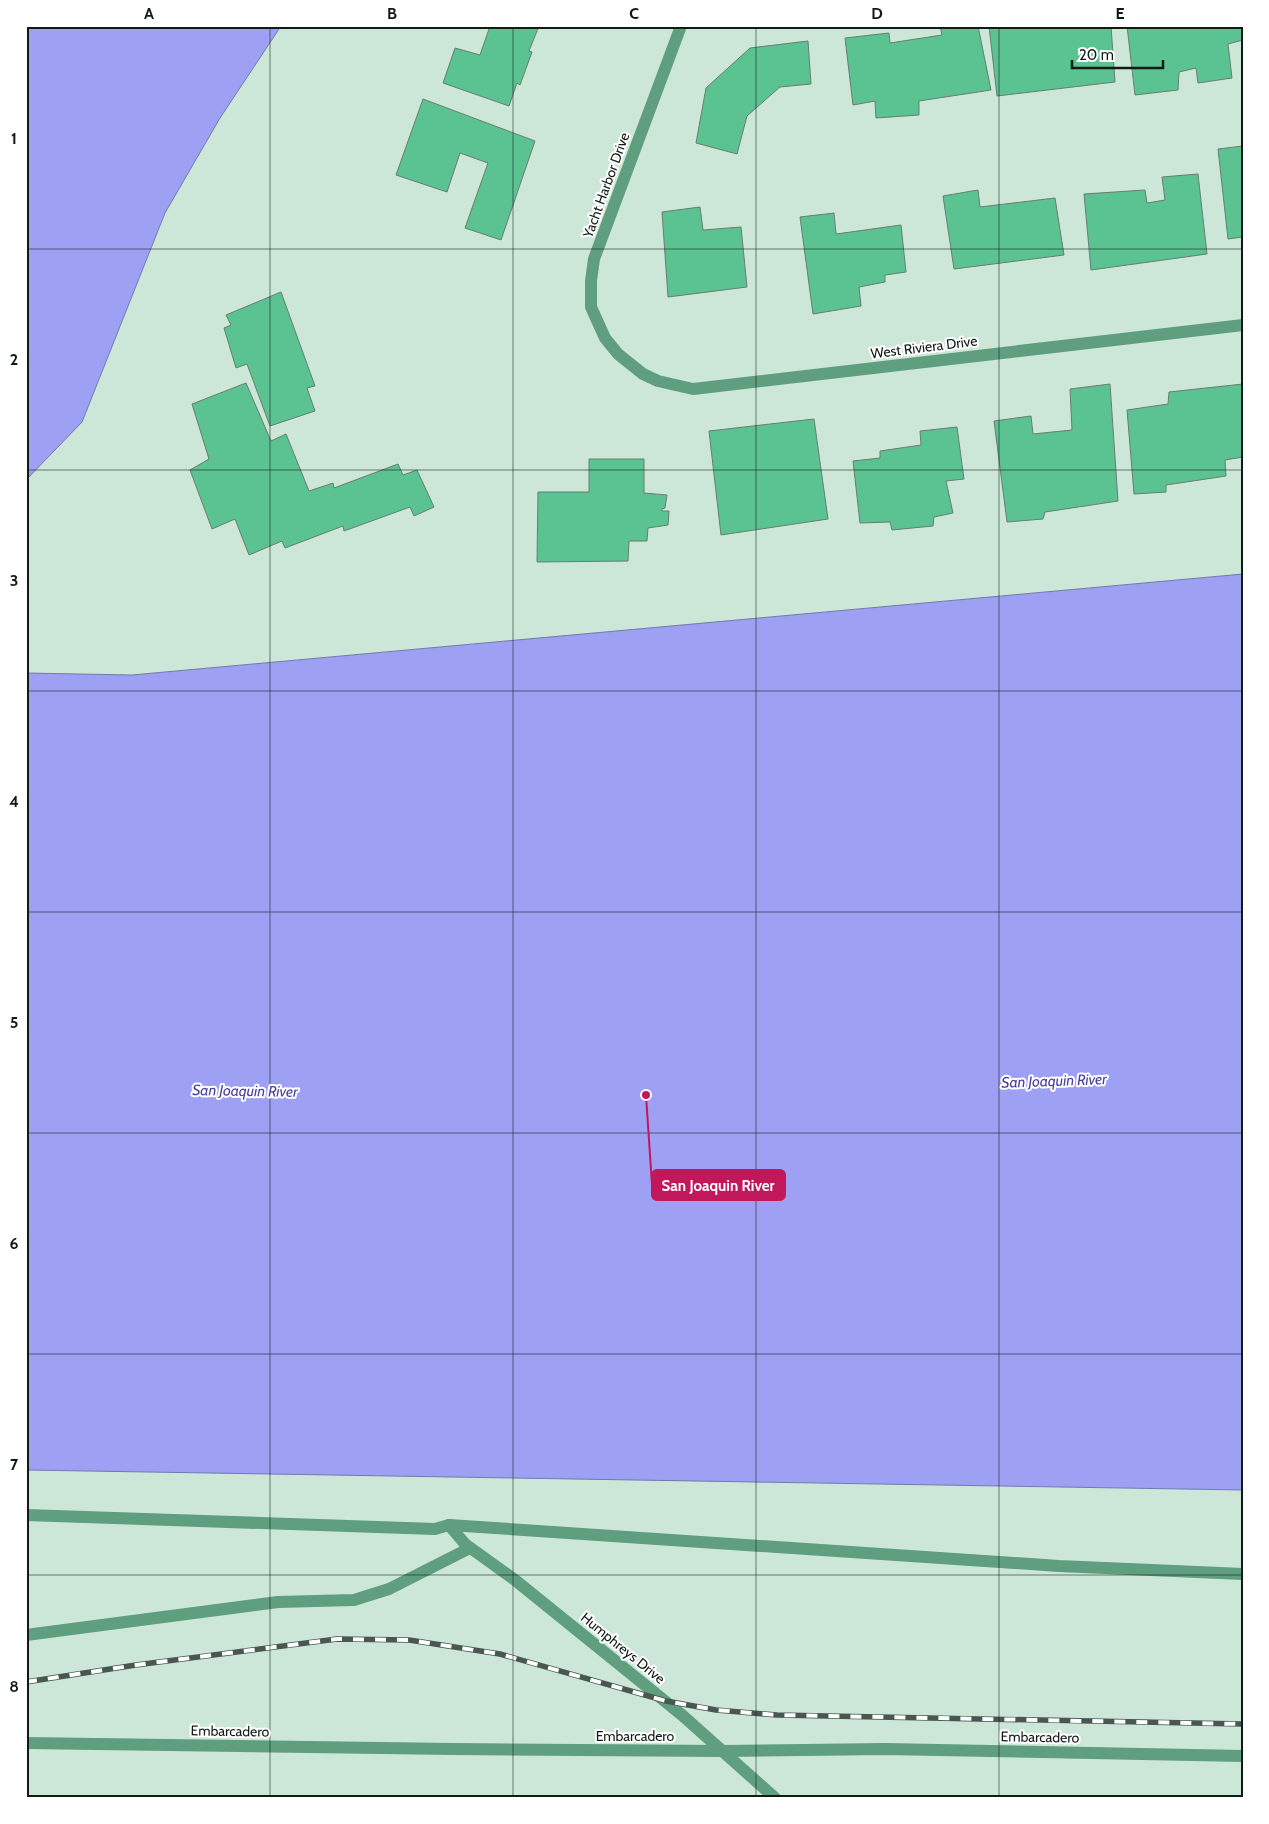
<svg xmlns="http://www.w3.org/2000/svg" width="1269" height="1824" font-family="Cabin,sans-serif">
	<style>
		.water { fill: #9ea0f3; stroke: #7478b1 }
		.building { fill: #5bc292; stroke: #667e71 }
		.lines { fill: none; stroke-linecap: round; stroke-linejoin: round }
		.lane { stroke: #5f9e7e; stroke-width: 12 }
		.street { stroke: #5f9e7e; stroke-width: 12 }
		.rail-casing { stroke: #48574f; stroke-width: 5.5 }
		.rail { stroke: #fff; stroke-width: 4; stroke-dasharray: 11; stroke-linecap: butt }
		.grid { fill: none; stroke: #111b16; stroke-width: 1; stroke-opacity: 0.55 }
		.labels { text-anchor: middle; stroke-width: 4; stroke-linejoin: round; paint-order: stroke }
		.street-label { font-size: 14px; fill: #111b16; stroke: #fff }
		.water-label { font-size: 15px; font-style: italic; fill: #4840a0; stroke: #fff }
		.leader { fill: none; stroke: #c2185b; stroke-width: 2 }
		.callout-dot { fill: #c2185b; stroke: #fff; stroke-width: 2 }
		.callout { fill: #c2185b; stroke: #c2185b; stroke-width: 2 }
		.callout-label { font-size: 15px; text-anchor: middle; font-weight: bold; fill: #fff }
		.neatline { fill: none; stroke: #111b16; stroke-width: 2 }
		.grid-label { font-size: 16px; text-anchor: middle; font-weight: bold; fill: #111b16 }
	</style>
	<rect width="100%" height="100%" fill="#cce7d8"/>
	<g class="water">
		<polygon points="26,26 281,26 220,118 165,213 82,422 26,480"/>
		<polygon points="1243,574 1243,1490 26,1470 26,673 132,675"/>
	</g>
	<g class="building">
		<polygon points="490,26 539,26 529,51 532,52 520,85 517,83 509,106 443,83 455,48 480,55"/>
		<polygon points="940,26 978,26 991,90 919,101 919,115 876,118 875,101 853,105 845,38 889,33 890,43 942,35"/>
		<polygon points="989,26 1111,26 1115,82 997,96"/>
		<polygon points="1127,26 1243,26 1243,40 1228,44 1232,78 1198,83 1196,68 1179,72 1178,90 1135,95"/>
		<polygon points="808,41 811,84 780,87 747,116 737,154 696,143 706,88 750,48"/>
		<polygon points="423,99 535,141 501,240 465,228 488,163 460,153 447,192 396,175"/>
		<polygon points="1243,146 1243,237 1228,239 1218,149"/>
		<polygon points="1198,174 1207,254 1091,270 1084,194 1145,190 1147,203 1165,200 1162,177"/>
		<polygon points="978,190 980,207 1055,198 1064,255 954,269 943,196"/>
		<polygon points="700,207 703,230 741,227 747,287 668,297 662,212"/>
		<polygon points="834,213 836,234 901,225 906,272 885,275 885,282 859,287 861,306 813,314 800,217"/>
		<polygon points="281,292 315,386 307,388 315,411 270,426 247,364 236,368 224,328 231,325 226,315"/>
		<polygon points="246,383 271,441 286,434 309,491 333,483 334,488 398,464 403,475 417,470 434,507 414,516 410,507 344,531 343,526 285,548 282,541 249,555 235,519 212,529 190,470 209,459 192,404"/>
		<polygon points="1110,384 1118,501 1045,512 1043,519 1007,522 994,421 1031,416 1033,434 1072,430 1070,389"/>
		<polygon points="1243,384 1243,457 1225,460 1226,476 1166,485 1166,492 1134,494 1127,410 1168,404 1169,392"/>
		<polygon points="814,419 828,519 721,535 709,431"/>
		<polygon points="957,427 964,479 946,481 953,513 934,517 933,526 892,530 890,522 860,523 853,461 880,458 880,451 921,445 920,431"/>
		<polygon points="589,459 644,459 644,493 667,495 665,508 662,509 662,511 669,511 668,525 648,528 647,541 629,541 628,561 537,562 538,492 589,492"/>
	</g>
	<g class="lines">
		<g class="lane">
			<polyline points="26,1515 435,1529 449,1525 1059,1566 1243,1574"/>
			<polyline points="26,1635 278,1602 354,1600 389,1589 470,1548"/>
		</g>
		<g class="street">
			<polyline points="681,26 594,259 591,281 591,307 605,338 618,354 643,374 658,381 693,389 1243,325"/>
			<polyline points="449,1525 465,1544 515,1580 682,1715 775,1798"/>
			<polyline points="26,1743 453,1749 722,1751 885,1749 1243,1756"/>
		</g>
		<defs>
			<polyline id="rail" points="26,1682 136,1665 337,1639 409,1640 500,1654 666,1701 716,1710 777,1715 1243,1724"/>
		</defs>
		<use href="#rail" class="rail-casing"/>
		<use href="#rail" class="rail"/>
	</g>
	<path class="grid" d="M270 26V1798M513 26V1798M756 26V1798M999 26V1798M26 249H1243M26 470H1243M26 691H1243M26 912H1243M26 1133H1243M26 1354H1243M26 1575H1243"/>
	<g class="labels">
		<g class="street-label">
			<text transform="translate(606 185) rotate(-70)" y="5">Yacht Harbor Drive</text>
			<text transform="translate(924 347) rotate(-7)" y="5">West Riviera Drive</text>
			<text transform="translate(623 1648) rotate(39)" y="5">Humphreys Drive</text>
			<text transform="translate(230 1731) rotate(1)" y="5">Embarcadero</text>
			<text x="635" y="1741">Embarcadero</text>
			<text transform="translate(1040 1737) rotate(1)" y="5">Embarcadero</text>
		</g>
		<g class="water-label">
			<text transform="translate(1054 1081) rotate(-2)" y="5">San Joaquin River</text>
			<text transform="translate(245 1091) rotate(1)" y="5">San Joaquin River</text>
		</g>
	</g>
	<path class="leader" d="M646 1095L652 1185"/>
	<circle class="callout-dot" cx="646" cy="1095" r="5"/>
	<rect class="callout" x="652" y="1170" width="133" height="30" rx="5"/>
	<g class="callout-label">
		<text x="718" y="1191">San Joaquin River</text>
	</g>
	<rect width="1269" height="1824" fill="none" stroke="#ffffff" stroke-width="55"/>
	<path d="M1072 60v8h91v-8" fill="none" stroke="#111b16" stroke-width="2.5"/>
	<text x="1079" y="60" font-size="15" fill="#111b16" stroke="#ffffff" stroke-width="4" paint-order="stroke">20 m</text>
	<rect x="28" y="28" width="1214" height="1768" class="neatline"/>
	<g class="grid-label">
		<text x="149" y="19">A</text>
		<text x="392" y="19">B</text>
		<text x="634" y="19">C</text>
		<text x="877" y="19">D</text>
		<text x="1120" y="19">E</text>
		<text x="14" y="144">1</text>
		<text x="14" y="365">2</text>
		<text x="14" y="586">3</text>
		<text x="14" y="807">4</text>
		<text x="14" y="1028">5</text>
		<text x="14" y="1249">6</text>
		<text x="14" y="1470">7</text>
		<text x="14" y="1692">8</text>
	</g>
</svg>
